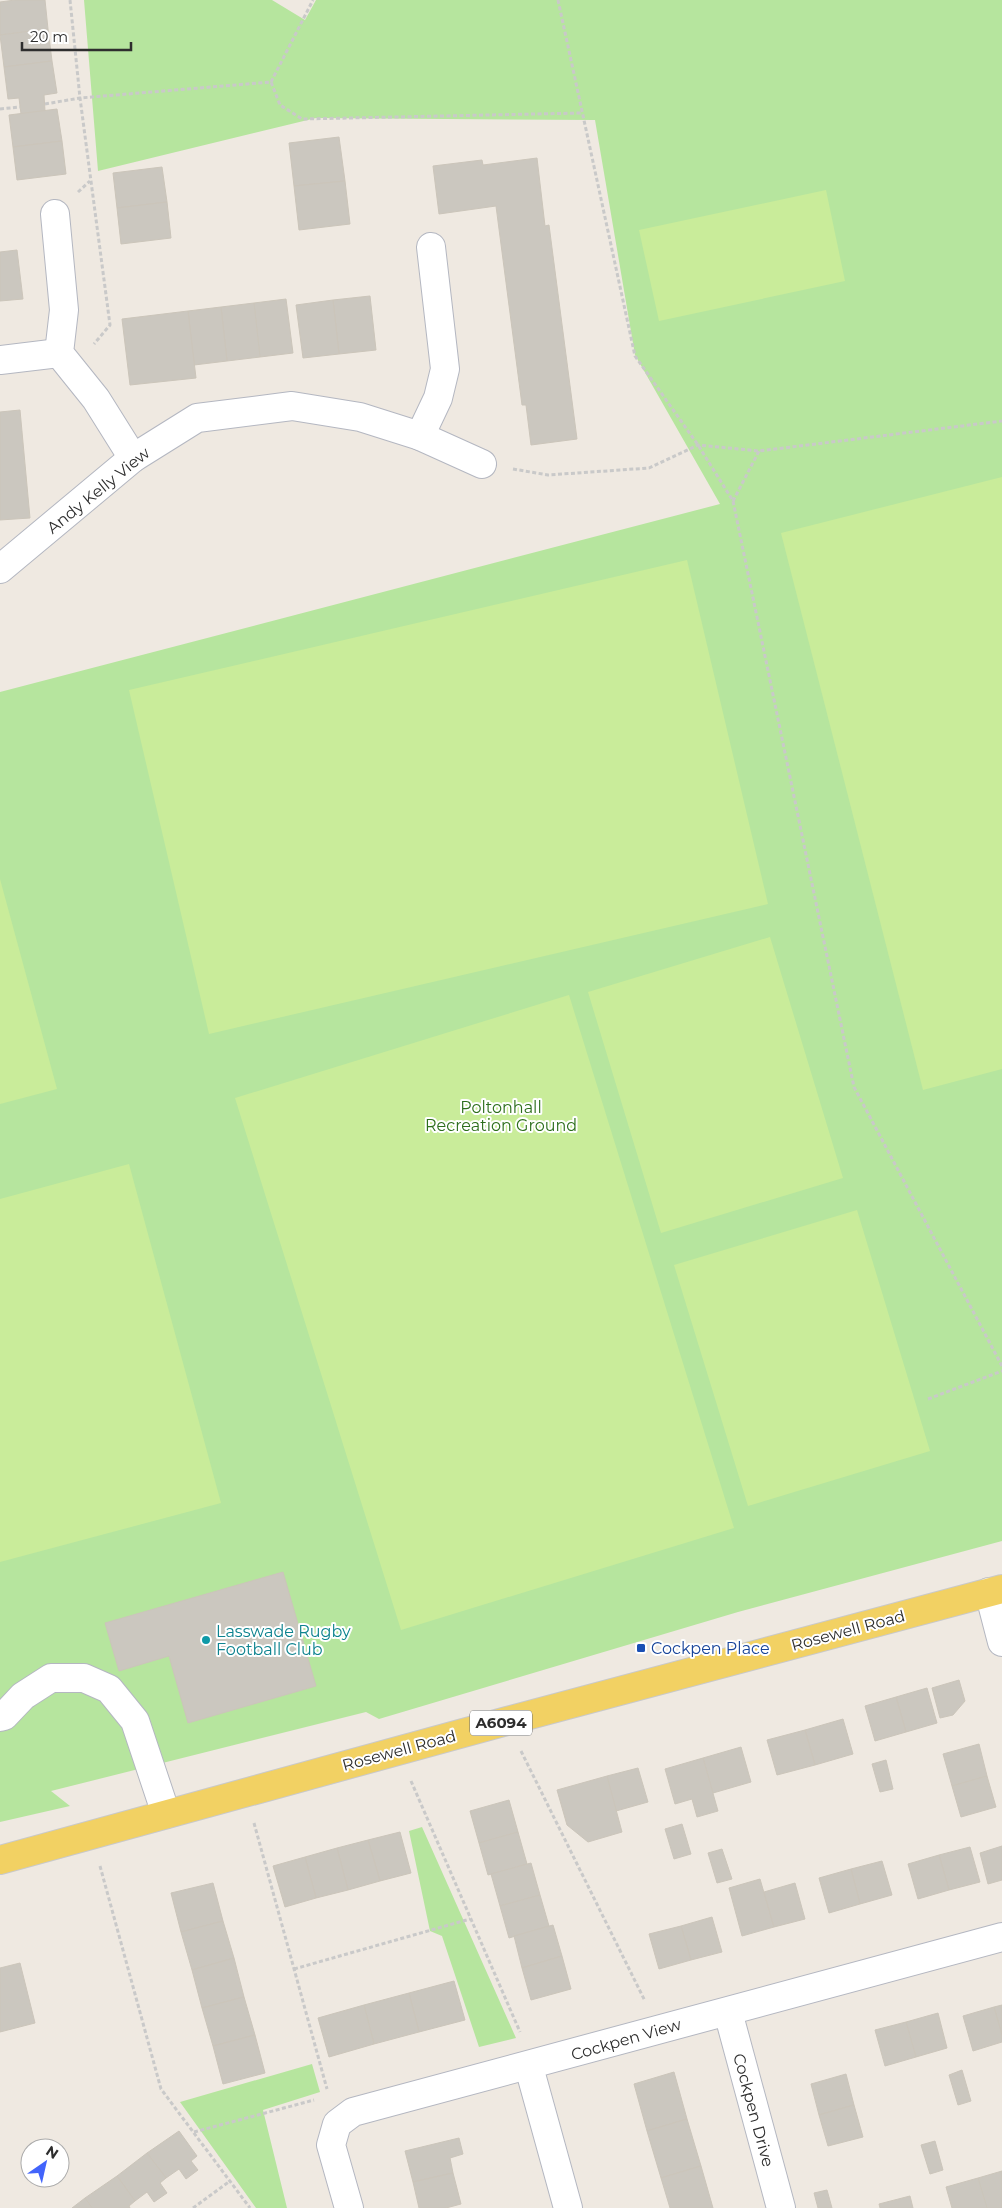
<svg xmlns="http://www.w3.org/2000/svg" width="1002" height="2208" font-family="Montserrat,sans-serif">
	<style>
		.green { fill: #b6e59e }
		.pitch { fill: #c9ec9a }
		.building { fill: #cbc7bf; stroke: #cbc5ba }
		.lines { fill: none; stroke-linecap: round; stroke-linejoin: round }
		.minor-casing { stroke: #b4b7c1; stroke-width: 30 }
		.major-casing { stroke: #c9c9c9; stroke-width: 30 }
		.path { stroke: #c9c9c9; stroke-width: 3; stroke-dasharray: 4 2.5; stroke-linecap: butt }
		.minor { stroke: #fff; stroke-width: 28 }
		.major { stroke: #f2d163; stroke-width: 28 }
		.culture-dot { fill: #0f9aa8; stroke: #fff; stroke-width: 2 }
		.transit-dot { fill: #1a4fb4; stroke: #fff; stroke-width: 2 }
		.labels { text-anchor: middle; stroke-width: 4; stroke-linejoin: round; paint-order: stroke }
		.shield { fill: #fff; stroke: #6d6d6d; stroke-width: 1 }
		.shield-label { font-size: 15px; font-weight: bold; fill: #2e2e2e }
		.street-label { font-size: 16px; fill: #2e2e2e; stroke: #fff }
		.park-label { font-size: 16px; fill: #2c6e1b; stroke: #fff }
		.culture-label { font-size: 16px; fill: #0d838f; stroke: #fff; text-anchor: start }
		.transit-label { font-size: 16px; fill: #164399; stroke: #fff; text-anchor: start }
	</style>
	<rect width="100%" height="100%" fill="#efe9e1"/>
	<g class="green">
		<polygon points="84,0 272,0 305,20 316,0 1002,0 1002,1541 738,1612 379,1719 366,1712 51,1791 70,1806 0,1822 0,692 720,504 635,355 595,120 316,118 98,171"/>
		<polygon points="422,1827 516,2038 479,2047 442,1936 430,1931 409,1831"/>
		<polygon points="312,2064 320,2092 263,2110 287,2208 256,2208 180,2102"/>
	</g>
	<g class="pitch">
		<polygon points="826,190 845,281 659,321 639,230"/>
		<polygon points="1002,477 1002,1069 923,1090 781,533"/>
		<polygon points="687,560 768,904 209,1034 129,690"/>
		<polygon points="0,879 57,1089 0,1104"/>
		<polygon points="770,937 843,1178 661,1233 588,992"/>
		<polygon points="569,995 734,1528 401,1630 235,1098"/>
		<polygon points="129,1164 221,1503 0,1562 0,1199"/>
		<polygon points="857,1210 930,1451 748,1506 674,1265"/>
	</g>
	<g class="building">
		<polygon points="15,0 45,0 48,29 0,35 0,2"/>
		<polygon points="48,29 52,61 4,67 0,35"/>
		<polygon points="52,61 57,93 44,95 45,111 21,114 19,98 8,99 4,67"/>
		<polygon points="57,109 62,141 13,147 9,115"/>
		<polygon points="339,137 345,181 294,186 289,143"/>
		<polygon points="62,141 66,174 17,180 13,147"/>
		<polygon points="537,158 545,226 549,225 577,439 531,445 526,405 522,405 496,206 439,214 433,166 482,160 483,165"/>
		<polygon points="162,167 167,202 117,208 113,173"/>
		<polygon points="345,181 350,224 299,230 294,186"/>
		<polygon points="167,202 171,238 121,244 117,208"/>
		<polygon points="17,250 23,299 0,301 0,252"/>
		<polygon points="370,296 376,350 339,354 333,300"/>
		<polygon points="286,299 293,353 260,357 254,303"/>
		<polygon points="333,300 339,354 303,358 296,305"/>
		<polygon points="254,303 260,357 227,361 221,307"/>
		<polygon points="221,307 227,361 194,365 188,311"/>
		<polygon points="188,311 196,378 130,385 122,319"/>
		<polygon points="20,410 30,518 0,520 0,412"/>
		<polygon points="283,1572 316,1686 188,1723 169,1656 119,1671 105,1623"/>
		<polygon points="959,1680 965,1701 953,1715 940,1718 932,1688"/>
		<polygon points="927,1688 937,1723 906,1732 896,1697"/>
		<polygon points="896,1697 906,1732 875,1741 865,1706"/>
		<polygon points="843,1719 853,1754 815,1765 805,1730"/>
		<polygon points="805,1730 815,1765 777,1775 767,1740"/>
		<polygon points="979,1744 987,1776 952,1786 943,1754"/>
		<polygon points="741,1747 751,1782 713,1793 703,1758"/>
		<polygon points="703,1758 718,1811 697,1817 692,1799 675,1804 665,1769"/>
		<polygon points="886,1760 893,1789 880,1792 872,1764"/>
		<polygon points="638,1768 648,1802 616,1811 607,1776"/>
		<polygon points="607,1776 622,1832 588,1842 567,1825 557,1790"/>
		<polygon points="987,1776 996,1807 961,1817 952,1786"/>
		<polygon points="509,1800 518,1832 479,1843 470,1811"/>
		<polygon points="682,1824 691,1854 674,1859 665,1829"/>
		<polygon points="400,1832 411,1873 380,1881 368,1840"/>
		<polygon points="518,1832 527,1864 488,1875 479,1843"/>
		<polygon points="368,1840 380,1881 348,1890 337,1848"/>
		<polygon points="1002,1846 1002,1880 988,1884 980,1853"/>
		<polygon points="970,1847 980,1882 949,1890 939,1855"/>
		<polygon points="337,1848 348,1890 316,1898 305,1857"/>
		<polygon points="722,1849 732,1879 717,1883 708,1853"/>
		<polygon points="939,1855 949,1890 918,1899 908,1864"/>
		<polygon points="305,1857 316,1898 285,1907 273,1866"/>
		<polygon points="882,1861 892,1895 860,1904 851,1869"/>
		<polygon points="531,1863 540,1895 500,1906 491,1874"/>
		<polygon points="851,1869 860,1904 829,1913 819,1878"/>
		<polygon points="760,1879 774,1927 742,1936 729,1888"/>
		<polygon points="213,1883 223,1921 181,1932 171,1893"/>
		<polygon points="795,1883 805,1919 774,1927 764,1892"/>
		<polygon points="540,1895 549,1926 509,1938 500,1906"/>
		<polygon points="712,1917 722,1952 691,1960 681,1926"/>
		<polygon points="223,1921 234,1958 192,1970 181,1932"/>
		<polygon points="553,1925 562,1956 522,1968 514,1936"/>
		<polygon points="681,1926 691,1960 659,1969 649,1934"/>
		<polygon points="562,1956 571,1989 531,2000 522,1968"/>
		<polygon points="234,1958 244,1997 202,2008 192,1970"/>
		<polygon points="20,1963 35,2023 0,2032 0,1968"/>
		<polygon points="454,1981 465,2020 419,2032 409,1993"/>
		<polygon points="409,1993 419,2032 374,2044 364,2005"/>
		<polygon points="244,1997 255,2035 213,2046 202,2008"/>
		<polygon points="364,2005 374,2044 329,2057 318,2018"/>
		<polygon points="1002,2005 1002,2035 994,2007"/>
		<polygon points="994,2007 1002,2035 1002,2042 973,2051 963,2016"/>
		<polygon points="938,2013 947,2048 916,2057 906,2022"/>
		<polygon points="906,2022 916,2057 885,2066 875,2030"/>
		<polygon points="255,2035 265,2073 223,2084 213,2046"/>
		<polygon points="962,2070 971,2101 958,2105 949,2075"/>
		<polygon points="674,2072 687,2119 647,2131 634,2084"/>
		<polygon points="846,2074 854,2105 819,2115 811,2084"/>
		<polygon points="854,2105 863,2137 828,2146 819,2115"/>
		<polygon points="687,2119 701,2166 661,2178 647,2131"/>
		<polygon points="179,2131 197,2156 191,2161 198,2170 186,2179 179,2169 166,2178 147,2153"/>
		<polygon points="459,2138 463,2154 450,2158 453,2173 413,2182 405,2151"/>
		<polygon points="935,2141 943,2170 930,2174 921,2145"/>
		<polygon points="147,2153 166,2178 160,2183 167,2193 154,2202 147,2192 135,2201 117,2176"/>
		<polygon points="701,2166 713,2208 670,2208 661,2178"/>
		<polygon points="1002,2171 1002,2208 987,2208 978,2178"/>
		<polygon points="453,2173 461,2204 446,2208 419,2208 413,2182"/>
		<polygon points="117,2176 135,2201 129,2206 130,2208 92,2208 85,2198"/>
		<polygon points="978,2178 987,2208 952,2208 946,2187"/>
		<polygon points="827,2190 832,2208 818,2208 814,2193"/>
		<polygon points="910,2196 913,2208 880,2208 879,2204"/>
		<polygon points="85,2198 92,2208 72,2208"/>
	</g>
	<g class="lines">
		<defs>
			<g id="minor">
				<polyline points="55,214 64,310 59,353 96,399 133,458"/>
				<polyline points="0,360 59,353"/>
				<polyline points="420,436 482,464"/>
				<polyline points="0,569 133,458 197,418 292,406 360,417 420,436 438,398 445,369 431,247"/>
				<polyline points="989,1592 1002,1642"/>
				<polyline points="0,1717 4,1716 23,1696 51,1678 84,1678 109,1689 135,1721 166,1814"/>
				<polyline points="728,2012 781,2208"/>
				<polyline points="529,2067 568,2208"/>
				<polyline points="349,2208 331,2145 337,2124 353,2112 1002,1937"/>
			</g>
			<polyline id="major" points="0,1860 507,1721 1002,1589"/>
		</defs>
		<use href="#minor" class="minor-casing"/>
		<use href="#major" class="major-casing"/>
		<g class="path">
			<polyline points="70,0 80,98 110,325 94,344"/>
			<polyline points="558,0 635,356 698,445 733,501 854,1087 1002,1366"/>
			<polyline points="271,82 313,0"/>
			<polyline points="45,104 80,98 271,82 280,105 302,119 582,113"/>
			<polyline points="0,109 20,107"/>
			<polyline points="78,192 90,181"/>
			<polyline points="513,469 548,475 649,468 698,445 759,451 1002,421"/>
			<polyline points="733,501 759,451"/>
			<polyline points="928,1399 1002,1371"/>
			<polyline points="521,1751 645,2001"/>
			<polyline points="411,1781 520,2032"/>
			<polyline points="254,1823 327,2089"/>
			<polyline points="100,1866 161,2089 250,2208"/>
			<polyline points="294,1969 470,1919"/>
			<polyline points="194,2132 314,2100"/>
			<polyline points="193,2208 230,2181"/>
		</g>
		<use href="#minor" class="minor"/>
		<use href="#major" class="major"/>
	</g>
	<circle class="culture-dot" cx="206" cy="1640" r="5"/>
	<rect class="transit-dot" x="636" y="1643" width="10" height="10" rx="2.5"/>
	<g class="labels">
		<rect class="shield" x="470" y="1710.5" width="62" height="25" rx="4"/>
		<g class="shield-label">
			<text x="501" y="1728">A6094</text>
		</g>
		<g class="street-label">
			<text transform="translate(98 490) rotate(-39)" y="6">Andy Kelly View</text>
			<text transform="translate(848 1630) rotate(-15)" y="6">Rosewell Road</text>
			<text transform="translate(399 1750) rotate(-15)" y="6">Rosewell Road</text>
			<text transform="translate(626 2039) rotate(-16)" y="6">Cockpen View</text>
			<text transform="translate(754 2110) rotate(75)" y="6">Cockpen Drive</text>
		</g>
		<g class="park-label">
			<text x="501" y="1113">Poltonhall<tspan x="501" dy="18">Recreation Ground</tspan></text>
		</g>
		<g class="culture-label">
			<text x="216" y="1637">Lasswade Rugby<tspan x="216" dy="18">Football Club</tspan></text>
		</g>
		<g class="transit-label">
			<text x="651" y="1654">Cockpen Place</text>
		</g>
	</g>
	<g transform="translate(45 2163) rotate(34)"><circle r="24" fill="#ffffff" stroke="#ababab"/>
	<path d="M0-4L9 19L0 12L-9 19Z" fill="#4264fb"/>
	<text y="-8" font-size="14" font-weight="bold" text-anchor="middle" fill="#2e2e2e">N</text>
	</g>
	<path d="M22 42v8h109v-8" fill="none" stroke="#2e2e2e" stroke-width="2.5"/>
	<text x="30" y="42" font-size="15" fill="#2e2e2e" stroke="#ffffff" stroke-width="4" paint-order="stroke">20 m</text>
</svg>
